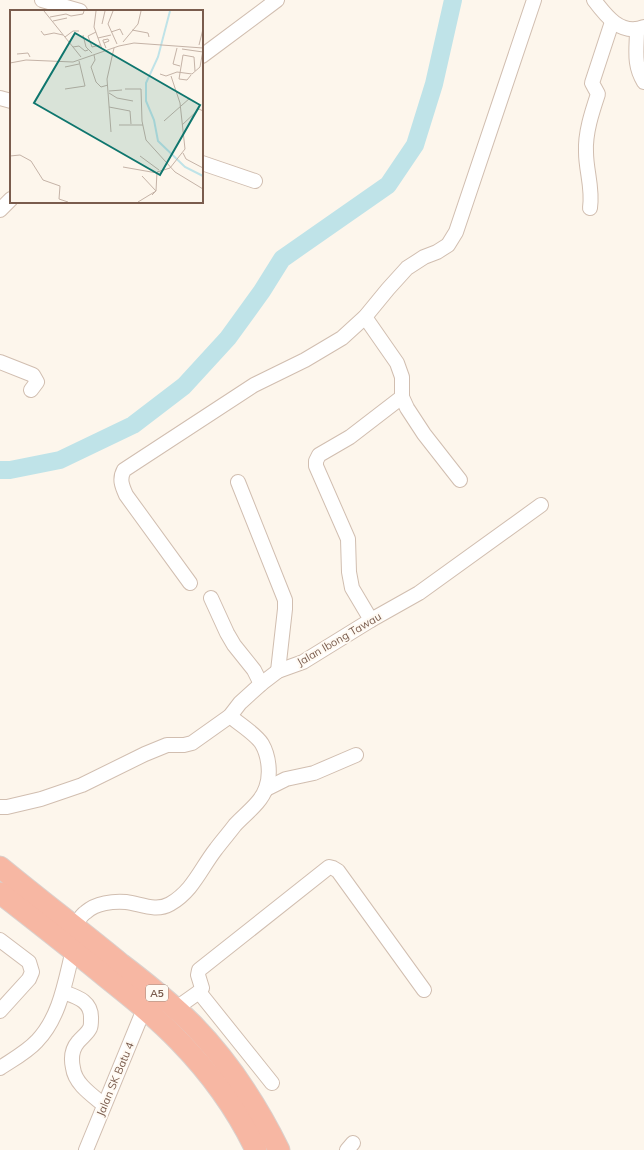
<svg xmlns="http://www.w3.org/2000/svg" width="644" height="1150" font-family="Mulish,sans-serif">
	<style>
		.lines { fill: none; stroke-linecap: round; stroke-linejoin: round }
		.river { stroke: #bfe3e8; stroke-width: 18 }
		.minor-casing { stroke: #d1beb0; stroke-width: 16 }
		.highway-casing { stroke: #dad1cd; stroke-width: 23 }
		.minor { stroke: #fff; stroke-width: 14 }
		.highway { stroke: #f7b7a3; stroke-width: 21 }
		.labels { text-anchor: middle; stroke-width: 4; stroke-linejoin: round; paint-order: stroke }
		.shield { fill: #fffaf3; stroke: #a28b7f; stroke-width: 1 }
		.shield-label { font-size: 10px; font-weight: bold; fill: #7a5c4d }
		.street-label { font-size: 11px; fill: #7a5c4d; stroke: #fffaf3 }
		.inset-river { fill: none; stroke: #bfe3e8; stroke-width: 2 }
		.inset-road { fill: none; stroke: #c5b3a7; stroke-width: 1 }
		.view { fill: #0f766e; fill-opacity: 0.15; stroke: #0f766e; stroke-width: 2 }
		.inset-edge { fill: none; stroke: #7a5c4d; stroke-width: 2 }
	</style>
	<rect width="100%" height="100%" fill="#fdf6ec"/>
	<g class="lines">
		<polyline class="river" points="0,470 10,470 60,460 133,425 184,386 228,338 262,291 282,259 388,185 415,145 434,84 453,0"/>
		<defs>
			<g id="minor">
				<polyline points="42,0 80,11"/>
				<path d="M594 0C606 16 621 36 644 27"/>
				<path d="M637 29C637 49 633 64 644 82"/>
				<polyline points="202,56 277,0"/>
				<polyline points="0,98 11,101"/>
				<polyline points="202,163 255,181"/>
				<path d="M590 208C593 188 586 171 586 152 585 133 592 112 598 94L592 83 612 22"/>
				<polyline points="0,210 11,199"/>
				<polyline points="365,317 397,363 402,377 402,397 407,408 424,434 460,480"/>
				<polyline points="0,362 33,375 37,382 31,390"/>
				<polyline points="238,482 285,600 285,609 278,671"/>
				<path d="M190 583 126 495C122 486 119 479 124 470L254 385 305 360 342 338 365 317 388 289 407 268 424 257 437 252 448 245 456 232 534 0"/>
				<polyline points="211,598 227,633 234,645 254,670 261,684"/>
				<polyline points="371,620 352,588 349,572 348,539 316,466 316,461 319,455 350,437 402,397"/>
				<polyline points="266,789 286,779 314,773 356,755"/>
				<polyline points="0,807 7,807 41,799 82,785 145,754 167,745 184,745 192,743 230,716 240,703 261,684 278,671 303,662 371,620 419,593 541,505"/>
				<path d="M75 926C78 921 81 915 86 912 96 903 113 901 126 902 141 904 156 912 170 904 193 891 201 868 216 849 222 841 229 833 235 825 245 814 261 803 266 788 271 775 269 756 262 744 256 734 239 724 230 716"/>
				<polyline points="0,940 29,962 32,972 29,979 0,1011"/>
				<path d="M63 992C77 997 92 1001 91 1019 91 1021 91 1026 90 1028 88 1033 82 1037 78 1042 72 1049 71 1059 73 1068 75 1084 92 1095 104 1105"/>
				<polyline points="199,992 272,1083"/>
				<polyline points="175,1009 199,992 202,988 198,975 199,970 329,867 333,868 338,871 424,990"/>
				<path d="M0 1068C12 1060 27 1052 37 1041 60 1017 65 982 73 950"/>
				<polyline points="86,1150 144,1009"/>
				<polyline points="347,1150 353,1143"/>
			</g>
			<g id="highway">
				<path d="M0 867C40 900 81 931 121 964 146 983 171 1003 193 1025 228 1061 257 1105 279 1150"/>
				<path d="M0 893C36 921 72 949 107 978 132 998 157 1018 180 1042 210 1073 237 1110 256 1150"/>
			</g>
		</defs>
		<use href="#minor" class="minor-casing"/>
		<use href="#highway" class="highway-casing"/>
		<use href="#minor" class="minor"/>
		<use href="#highway" class="highway"/>
	</g>
	<g class="labels">
		<rect class="shield" x="146" y="985" width="22" height="16" rx="3"/>
		<g class="shield-label">
			<text x="157" y="997">A5</text>
		</g>
		<g class="street-label">
			<text transform="translate(339 639) rotate(-30)" y="4">Jalan Ibong Tawau</text>
			<text transform="translate(115 1079) rotate(-67)" y="4">Jalan SK Batu 4</text>
		</g>
	</g>
	<g transform="translate(10 10)">
		<rect width="193" height="193" fill="#fdf6ec"/>
		<path class="inset-river" d="M160 1 148 47 136 73V91L144 110 148 131 175 157 193 166"/>
		<path class="inset-road" d="M34 1 71 47M86 1 84 17 92 39M103 1 98 14 107 34M40 7 56 4 61 6 73 4 74 1M43 11 57 8M92 14 95 1M122 20 138 23 139 27M31 21 34 25 44 23 53 25M86 22 78 26 82 37 90 35M101 22 110 19 113 25M73 25 76 37 82 43M55 27 63 21H69M88 28 101 25M113 32 128 14 131 1M94 33 99 31 98 29 93 30V31L94 33 96 38M189 35 193 19M63 37 69 36 75 41 78 40M167 38 163 54 170 56M172 39 193 42M7 44 18 43 20 47M84 45 85 50 81 57 86 72 91 77 98 75M0 53 16 50 63 52 109 36 124 33 193 38M55 57 69 54M150 64 156 66 167 62 182 64 190 57 193 40M181 65 177 70 169 69 173 45 184 47 185 61M55 79 75 76 69 51M115 79H131L132 111 136 130 165 162 193 179M99 81 112 80M99 83 107 88 123 91M99 97 120 101 121 114M154 111 180 88M109 115H133M172 115 189 99 193 101M101 122 97 69 104 38M173 143 176 149 193 158M0 146 10 145 21 151 33 170 50 176 49 189 58 192M130 146 149 160M113 157 147 163M132 166 146 181 142 185M128 192 146 181 147 162 160 158 175 139 170 93 161 66"/>
		<path class="view" d="M65 23 190 95 150 165 24 93Z"/>
		<rect width="193" height="193" class="inset-edge"/>
	</g>
</svg>
